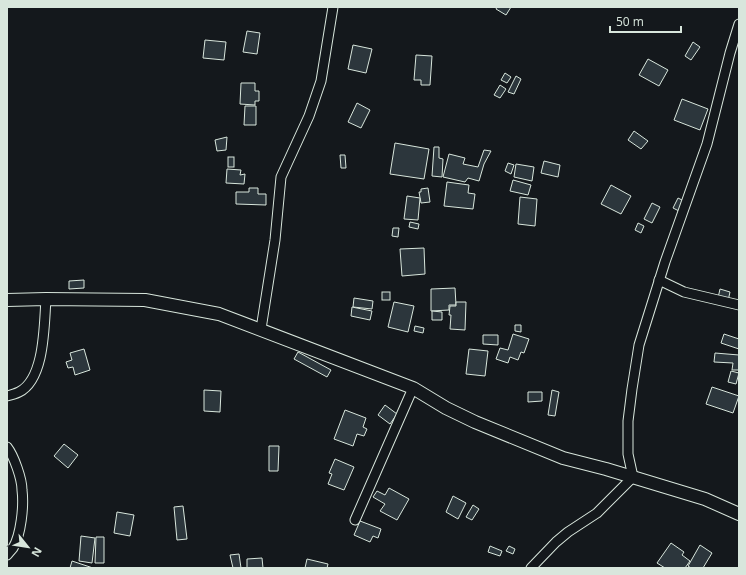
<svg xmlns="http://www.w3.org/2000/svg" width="746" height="575" font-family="'Open Sans',sans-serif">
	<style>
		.building { fill: #2c363c; stroke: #d8e6dc }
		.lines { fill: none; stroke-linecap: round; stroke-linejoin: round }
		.street-casing { stroke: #d8e6dc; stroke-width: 11 }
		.secondary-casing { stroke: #d8e6dc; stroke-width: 14 }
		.street { stroke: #14181c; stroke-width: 9 }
		.secondary { stroke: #14181c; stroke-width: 12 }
	</style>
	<rect width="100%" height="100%" fill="#14181c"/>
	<g class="building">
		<polygon points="497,7 511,7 506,15 496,9"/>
		<polygon points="247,31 260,33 257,54 243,52"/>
		<polygon points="205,40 226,42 224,60 203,58"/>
		<polygon points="693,42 700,47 691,60 685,56"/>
		<polygon points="353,45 372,49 366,73 348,69"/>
		<polygon points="416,55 432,56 430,85 421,85 421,80 414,80"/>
		<polygon points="648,59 668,70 659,86 639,75"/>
		<polygon points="505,73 511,77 507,83 501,80"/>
		<polygon points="516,76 521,79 514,94 508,92"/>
		<polygon points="241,83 255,83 255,91 259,91 259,101 255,101 255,105 240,104"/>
		<polygon points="500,85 506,89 500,98 494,95"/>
		<polygon points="682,99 708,109 700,130 674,120"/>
		<polygon points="357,103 370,110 361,128 348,122"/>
		<polygon points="245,106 256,106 256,125 244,125"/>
		<polygon points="634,131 648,141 641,149 628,140"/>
		<polygon points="227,137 226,150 217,151 215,140"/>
		<polygon points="395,143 429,149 424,179 390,174"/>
		<polygon points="434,147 439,147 439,158 443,159 442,177 432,176"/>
		<polygon points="484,150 491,151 484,164 479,181 468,178 465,182 443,177 449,154 465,158 463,164 478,167"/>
		<polygon points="340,155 345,155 346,168 341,168"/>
		<rect x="228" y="157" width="6" height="10"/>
		<polygon points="544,161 560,165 558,177 541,173"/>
		<polygon points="508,163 514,165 511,174 505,171"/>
		<polygon points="516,164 534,167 532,181 514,177"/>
		<polygon points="227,169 241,170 240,175 245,174 244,184 226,183"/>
		<polygon points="513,180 531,185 528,195 510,191"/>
		<polygon points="447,182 469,185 468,193 475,194 473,209 444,206"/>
		<polygon points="611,185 631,196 621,214 601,204"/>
		<polygon points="249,188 258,188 258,194 266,194 266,205 236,204 236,192 249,192"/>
		<polygon points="428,188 430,202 421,203 419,192 421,192 421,189"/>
		<polygon points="407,196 420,198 418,220 404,219"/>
		<polygon points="520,197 537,199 535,226 518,224"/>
		<polygon points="678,198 684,201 679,211 673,208"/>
		<polygon points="652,203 660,207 652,223 644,219"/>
		<polygon points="410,222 419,224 418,229 409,227"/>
		<polygon points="638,223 644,226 641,233 635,230"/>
		<polygon points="393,228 399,228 398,237 392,236"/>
		<polygon points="424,248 425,274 402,276 400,249"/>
		<polygon points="84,280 84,288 69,289 69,281"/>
		<polygon points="455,288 456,305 449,305 449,310 431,311 431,289"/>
		<polygon points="720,289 730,292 728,301 718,298"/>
		<rect x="382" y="292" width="8" height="8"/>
		<polygon points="354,298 373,301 372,309 353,307"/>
		<polygon points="394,302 414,306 408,332 388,327"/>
		<polygon points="456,302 466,302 465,330 450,329 451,315 449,315 450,306 456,306"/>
		<polygon points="352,307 372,311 370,320 351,316"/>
		<polygon points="432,311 442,312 442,320 432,320"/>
		<polygon points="515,325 521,325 521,332 515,331"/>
		<polygon points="415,326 424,328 423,333 414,331"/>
		<polygon points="513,334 529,339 524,353 521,352 518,360 510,357 508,363 496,359 500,348 508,350"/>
		<polygon points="724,334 739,339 739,349 721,343"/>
		<polygon points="483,335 498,335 498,345 483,344"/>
		<polygon points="84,349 90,370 75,375 73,367 68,368 66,362 72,360 70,353"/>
		<polygon points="469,349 488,351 485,376 466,374"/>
		<polygon points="298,352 331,370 327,377 294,359"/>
		<polygon points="715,353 739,355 739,370 732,370 733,363 714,362"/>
		<polygon points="731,371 739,373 736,384 728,382"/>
		<polygon points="712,387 739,396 733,413 706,404"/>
		<polygon points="204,390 221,391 220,412 204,411"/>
		<polygon points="552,390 559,392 555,416 548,415"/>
		<polygon points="528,392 542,392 542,401 528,402"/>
		<polygon points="385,405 397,414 390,424 378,415"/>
		<polygon points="345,410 366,418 363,427 367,429 364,436 357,434 353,446 334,439"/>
		<polygon points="64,444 78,455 68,468 54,456"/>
		<polygon points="269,446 279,446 278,471 269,471"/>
		<polygon points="335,459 354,467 344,490 328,484 332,474 329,473"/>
		<polygon points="389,488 409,499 397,520 380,511 385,504 373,497 377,491 385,495"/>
		<polygon points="453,496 466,503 458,519 446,512"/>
		<polygon points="473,505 479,509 472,520 466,517"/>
		<polygon points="183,506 187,539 177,540 174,507"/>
		<polygon points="117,512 134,515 130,536 114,533"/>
		<polygon points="360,521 381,529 378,538 373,536 370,542 354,535"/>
		<polygon points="81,536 95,538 92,563 79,561"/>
		<polygon points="96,537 104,537 104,563 95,563"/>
		<polygon points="671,543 684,552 682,555 690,561 685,568 665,568 657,563"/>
		<polygon points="700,545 712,553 703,568 691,568 688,566"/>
		<polygon points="490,546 502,551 500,556 488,552"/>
		<polygon points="509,546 515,549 513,554 506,551"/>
		<polygon points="239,554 241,568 233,568 230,555"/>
		<polygon points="262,558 263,568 247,568 247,559"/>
		<polygon points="307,559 328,564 327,568 305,568"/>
		<polygon points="72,561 93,568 70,568"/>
	</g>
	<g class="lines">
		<defs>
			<g id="street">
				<polyline points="659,280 684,292 739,305"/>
				<polyline points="261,329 275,240 281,177 309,116 321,81 333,7"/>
				<path d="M7 396C11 395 15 394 19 392 45 379 44 325 46 299"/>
				<path d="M7 447C14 456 22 479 22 490 24 506 21 535 13 548 11 550 9 553 7 555"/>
				<polyline points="355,520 413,388"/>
				<polyline points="531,568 556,542 568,532 597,513 633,477 628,454 628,421 632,389 639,345 665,262 707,144 730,53 739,24"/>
			</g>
			<polyline id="secondary" points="7,300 46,299 145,300 219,314 413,388 446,408 475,422 563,458 606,469 705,499 739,514"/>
		</defs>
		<use href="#street" class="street-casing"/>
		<use href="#secondary" class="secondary-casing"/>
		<use href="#street" class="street"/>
		<use href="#secondary" class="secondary"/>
	</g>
	<rect width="746" height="575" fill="none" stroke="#d8e6dc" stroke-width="16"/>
	<g transform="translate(28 547) rotate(120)" stroke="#14181c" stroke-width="3" paint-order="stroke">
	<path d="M0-3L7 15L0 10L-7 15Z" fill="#d8e6dc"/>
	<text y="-6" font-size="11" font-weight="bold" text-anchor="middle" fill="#d8e6dc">N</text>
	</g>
	<path d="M610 26v6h71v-6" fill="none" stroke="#d8e6dc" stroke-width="2"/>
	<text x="616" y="26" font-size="12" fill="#d8e6dc" stroke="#14181c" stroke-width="3" paint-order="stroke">50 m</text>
</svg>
